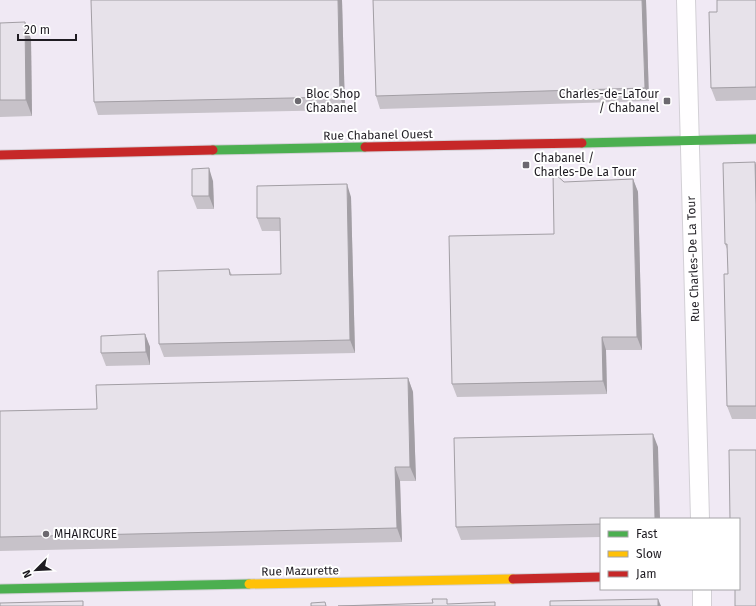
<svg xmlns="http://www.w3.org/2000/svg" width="756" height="606" font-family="'Fira Sans',sans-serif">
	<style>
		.built { fill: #f0e9f4; fill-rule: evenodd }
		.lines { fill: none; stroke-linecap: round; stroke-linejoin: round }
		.street-casing { stroke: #d3d0d6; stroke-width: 20 }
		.fast-casing { stroke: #d3d0d6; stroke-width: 11 }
		.slow-casing { stroke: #d3d0d6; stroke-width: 11 }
		.jam-casing { stroke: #d3d0d6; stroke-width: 11 }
		.street { stroke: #fffeff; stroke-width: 18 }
		.fast { stroke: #4caf50; stroke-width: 9 }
		.slow { stroke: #ffc107; stroke-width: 9 }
		.jam { stroke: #c62828; stroke-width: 9 }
		.wall { fill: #c7c2c9 }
		.shaded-wall { fill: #a29ea4 }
		.building { fill: #e7e2ea; stroke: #a29ea4 }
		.poi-dot { fill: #6c696f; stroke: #fff; stroke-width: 1.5 }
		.labels { text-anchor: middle; stroke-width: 4; stroke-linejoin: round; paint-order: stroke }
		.poi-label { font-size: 12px; fill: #1f1c22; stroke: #fff; text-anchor: start }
		.street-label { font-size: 12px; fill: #1f1c22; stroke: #fff }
	</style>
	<rect width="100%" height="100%" fill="#fcf9fe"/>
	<path class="built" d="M0 0H756V606H0ZM601 519H739V589H601Z"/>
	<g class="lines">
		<defs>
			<g id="street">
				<polyline points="686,0 700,519"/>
				<polyline points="702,589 702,606"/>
			</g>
			<g id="fast">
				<polyline points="582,143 756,139"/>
				<polyline points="213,150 365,147"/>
				<polyline points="0,589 249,584"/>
			</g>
			<polyline id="slow" points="249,584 513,579"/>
			<g id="jam">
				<polyline points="365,147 582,143"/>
				<polyline points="0,155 213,150"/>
				<polyline points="513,579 601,577"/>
			</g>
		</defs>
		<use href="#street" class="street-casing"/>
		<use href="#fast" class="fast-casing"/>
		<use href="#slow" class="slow-casing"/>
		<use href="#jam" class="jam-casing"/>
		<use href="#street" class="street"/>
		<use href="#fast" class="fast"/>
		<use href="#slow" class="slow"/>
		<use href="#jam" class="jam"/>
	</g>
	<g class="wall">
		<polygon points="342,0 345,110 98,115 94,102"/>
		<polygon points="373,0 646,0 649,101 380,109 376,96"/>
		<polygon points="756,0 756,100 716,101 711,88"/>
		<polygon points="0,23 31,39 32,116 0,117"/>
		<polygon points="756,165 756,419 732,419 727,406 728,274 727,249 725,244"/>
		<polygon points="633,179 638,192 642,350 606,350 607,394 457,397 452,384 554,234"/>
		<polygon points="213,181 214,209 197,209 192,196"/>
		<polygon points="351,197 355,353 164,357 159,344 229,269 232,275 281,274 280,231 262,231 257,218"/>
		<polygon points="145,334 150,347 150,365 106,366 101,353"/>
		<polygon points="408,378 413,392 416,481 400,481 402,542 0,551 0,411 97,409"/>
		<polygon points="658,447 601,519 601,537 461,540 456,527"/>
	</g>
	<g class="shaded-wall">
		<polygon points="338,0 342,0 345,110 340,97"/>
		<polygon points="642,0 646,0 649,101 645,88"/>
		<polygon points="25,22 31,39 32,116 26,100"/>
		<polygon points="755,162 756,165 756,204"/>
		<polygon points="209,168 213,181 214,209 209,196"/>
		<polygon points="633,179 638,192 642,350 637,337"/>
		<polygon points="347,184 351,197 355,353 350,340"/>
		<polygon points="145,334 150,347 150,365 146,352"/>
		<polygon points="602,337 606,350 607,394 603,381"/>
		<polygon points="408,378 413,392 416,481 410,467"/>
		<polygon points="653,434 658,447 660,519 655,519"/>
		<polygon points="395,467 400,481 402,542 397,528"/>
		<polygon points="658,599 661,606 658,606"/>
	</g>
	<g class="building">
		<polygon points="91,0 338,0 340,97 94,102"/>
		<polygon points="373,0 642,0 645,88 376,96"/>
		<polygon points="717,0 756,0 756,87 711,88 709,12 717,12"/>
		<polygon points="25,22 26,100 0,100 0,23"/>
		<polygon points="755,162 756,204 756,406 727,406 724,274 728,274 727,244 725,244 723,163"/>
		<polygon points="209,168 209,196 192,196 192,169"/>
		<polygon points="553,172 564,182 633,179 637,337 602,337 603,381 452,384 449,236 554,234"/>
		<polygon points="347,184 350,340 159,344 158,271 229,269 230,275 281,274 280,218 257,218 257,186"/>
		<polygon points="145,334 146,352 101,353 101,336"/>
		<polygon points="408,378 410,467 395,467 397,528 0,537 0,411 97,409 96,385"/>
		<polygon points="653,434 655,519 601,519 601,524 456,527 454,438"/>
		<polygon points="729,450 756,450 756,606 735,606 735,589 739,589 739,519 730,519"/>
		<polygon points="432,599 447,599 447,604 495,602 495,606 338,606 433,603"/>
		<polygon points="658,599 658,606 550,606 550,601"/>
		<polygon points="83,601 83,606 0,606 0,603"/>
		<polygon points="325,602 326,606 311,606 311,603"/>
	</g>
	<g class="poi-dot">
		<circle cx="298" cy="101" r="4"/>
		<rect x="663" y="97" width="8" height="8" rx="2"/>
		<rect x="522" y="161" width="8" height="8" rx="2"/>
		<circle cx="46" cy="534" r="4"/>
	</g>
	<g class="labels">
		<g class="poi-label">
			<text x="306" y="98">Bloc Shop<tspan x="306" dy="14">Chabanel</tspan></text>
			<text x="659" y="98" text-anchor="end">Charles-de-LaTour<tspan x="659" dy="14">/ Chabanel</tspan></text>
			<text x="534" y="162">Chabanel /<tspan x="534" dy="14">Charles-De La Tour</tspan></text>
			<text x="54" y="538">MHAIRCURE</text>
		</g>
		<g class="street-label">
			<text transform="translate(378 135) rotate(-1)" y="4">Rue Chabanel Ouest</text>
			<text transform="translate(693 259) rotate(-92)" y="4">Rue Charles-De La Tour</text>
			<text transform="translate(300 571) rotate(-1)" y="4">Rue Mazurette</text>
		</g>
	</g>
	<rect x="600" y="518" width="140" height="72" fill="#ffffff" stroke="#a5a4a7"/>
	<rect x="608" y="531" width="20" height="6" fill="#4caf50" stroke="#a5a4a7"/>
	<text x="636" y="538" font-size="12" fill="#1f1c22">Fast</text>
	<rect x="608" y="551" width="20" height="6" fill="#ffc107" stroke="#a5a4a7"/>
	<text x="636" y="558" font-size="12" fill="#1f1c22">Slow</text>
	<rect x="608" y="571" width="20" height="6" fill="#c62828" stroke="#a5a4a7"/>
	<text x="636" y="578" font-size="12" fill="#1f1c22">Jam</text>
	<g transform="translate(36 570) rotate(246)" stroke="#ffffff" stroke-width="3" paint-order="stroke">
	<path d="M0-3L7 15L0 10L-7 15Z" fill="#1f1c22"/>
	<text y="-6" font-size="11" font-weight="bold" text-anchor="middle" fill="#1f1c22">N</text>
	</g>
	<path d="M18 34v6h58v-6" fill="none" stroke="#1f1c22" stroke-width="2"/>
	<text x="24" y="34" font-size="12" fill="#1f1c22" stroke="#ffffff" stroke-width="3" paint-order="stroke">20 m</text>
</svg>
